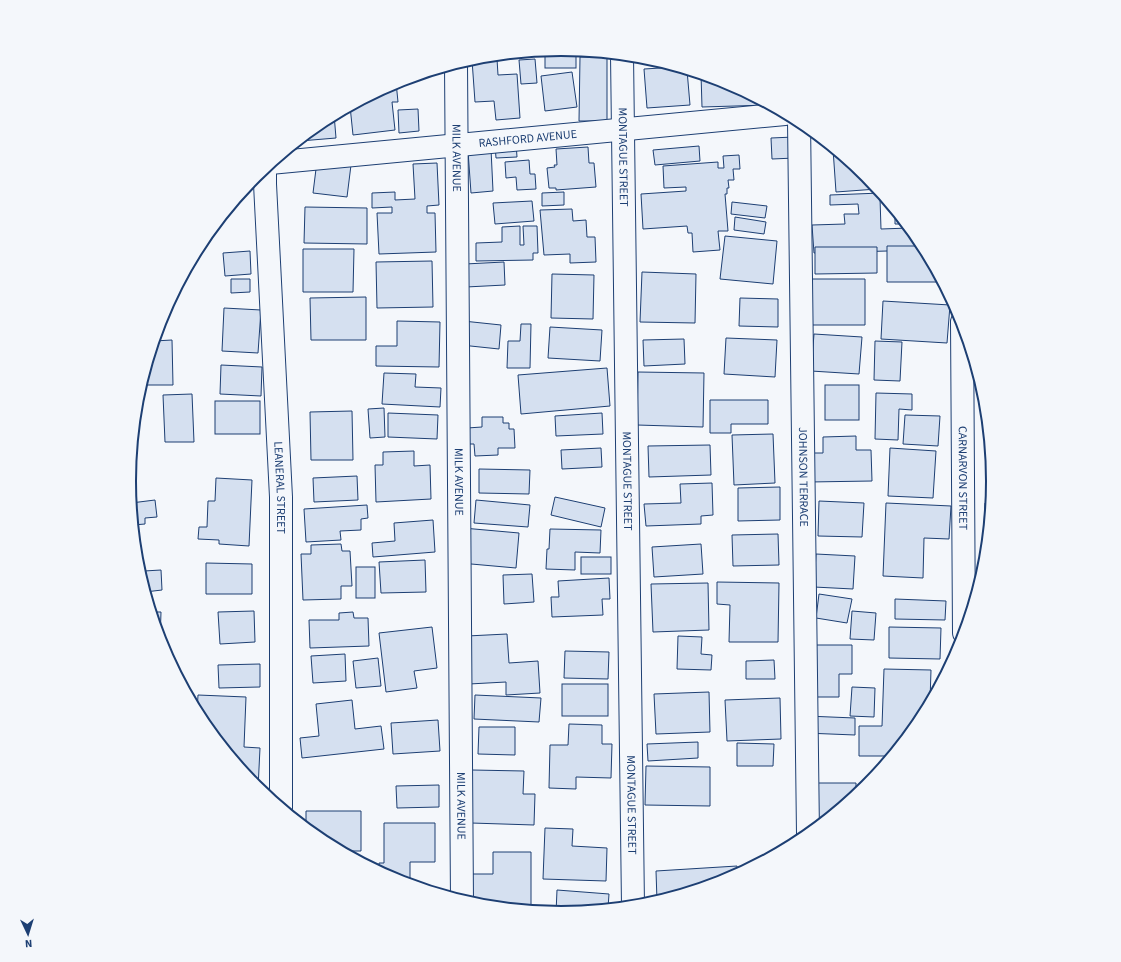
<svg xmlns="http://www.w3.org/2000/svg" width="1121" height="962" font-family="'Source Sans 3',sans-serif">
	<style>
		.building { fill: #d5e0f0; stroke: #1d3f73 }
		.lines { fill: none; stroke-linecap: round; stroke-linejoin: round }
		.minor-casing { stroke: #1d3f73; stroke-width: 24 }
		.minor { stroke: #f4f7fb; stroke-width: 22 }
		.labels { text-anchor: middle; stroke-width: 3; stroke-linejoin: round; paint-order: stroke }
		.street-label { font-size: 12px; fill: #1d3f73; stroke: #f4f7fb }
		.rim { fill: none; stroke: #1d3f73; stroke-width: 2 }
	</style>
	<rect width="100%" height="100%" fill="#f4f7fb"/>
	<g class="building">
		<rect x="545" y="54" width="31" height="14"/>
		<polygon points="580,57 607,57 607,121 579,121"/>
		<polygon points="497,59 498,75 517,74 520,118 496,120 494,101 475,102 472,60"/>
		<polygon points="535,59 537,83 521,84 519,60"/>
		<polygon points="677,67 687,70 690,105 647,108 644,69"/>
		<polygon points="572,72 577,107 545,111 541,76"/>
		<polygon points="701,74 726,82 769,105 702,107"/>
		<polygon points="396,82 398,102 392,102 395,130 353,135 350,106"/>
		<polygon points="418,109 419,131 399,133 398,110"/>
		<polygon points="334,114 336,138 300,141 299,139 321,122"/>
		<polygon points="794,137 795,158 772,159 771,138"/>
		<polygon points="516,143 517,157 496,158 495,145"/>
		<polygon points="699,146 700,161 655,165 653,150"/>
		<polygon points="588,147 589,163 594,163 596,187 556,190 556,188 549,188 547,168 555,167 554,165 557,165 556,149"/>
		<polygon points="491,149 493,191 471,193 468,151"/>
		<polygon points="833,149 866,176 877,189 836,192"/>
		<polygon points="739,155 740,169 733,169 734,180 728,180 729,188 727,188 727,194 725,194 728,231 718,231 720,250 693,252 692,233 688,233 687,226 643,229 641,194 686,191 686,187 664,188 663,166 718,162 718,168 724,168 723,156"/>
		<polygon points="529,160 530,174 535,174 536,189 517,190 516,177 506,178 505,162"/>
		<polygon points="317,161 351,165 347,197 313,193"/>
		<polygon points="437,163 439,205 427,206 427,213 435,213 436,252 379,254 377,213 392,213 392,207 372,208 372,193 395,192 395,200 415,199 413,164"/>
		<polygon points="564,192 564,205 542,206 542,193"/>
		<polygon points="881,193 884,198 880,198 881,229 909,228 920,241 924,250 814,253 812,225 845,224 844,214 859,214 858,204 830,205 830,195"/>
		<polygon points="532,201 534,221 495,224 493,203"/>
		<polygon points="732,202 767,206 765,218 731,214"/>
		<polygon points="305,207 367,208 367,244 304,243"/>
		<polygon points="572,209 573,221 586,220 587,237 595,237 596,262 570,263 570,254 544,255 540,210"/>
		<polygon points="895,211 905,224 895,224"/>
		<polygon points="735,217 766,222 764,234 734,230"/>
		<polygon points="520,226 520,245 524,245 523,226 537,226 538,253 533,253 533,260 476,261 476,243 502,242 502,227"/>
		<polygon points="725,236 777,241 773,284 720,279"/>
		<polygon points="887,246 922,246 940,279 940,282 887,282"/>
		<polygon points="815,247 877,247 877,273 815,274"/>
		<polygon points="303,249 354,249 353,292 303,292"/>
		<polygon points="250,251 251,274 225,276 223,253"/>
		<polygon points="432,261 433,307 377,308 376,262"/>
		<polygon points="504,262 505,285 466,287 465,264"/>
		<polygon points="642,272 696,274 695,323 640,322"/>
		<polygon points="552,274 594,275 593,319 551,318"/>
		<polygon points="231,279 250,279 250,292 231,293"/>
		<polygon points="810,279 865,279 865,325 809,325"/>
		<polygon points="366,297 366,340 311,340 310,298"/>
		<polygon points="740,298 778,299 778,327 739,326"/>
		<polygon points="883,301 950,305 947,343 881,339"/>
		<polygon points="224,308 261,310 258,353 222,351"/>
		<polygon points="397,321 440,322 439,367 376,366 376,346 397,346"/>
		<polygon points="463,321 501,325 499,349 461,345"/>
		<polygon points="521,324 531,324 530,368 507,368 508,341 520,341"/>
		<polygon points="550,327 602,330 600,361 548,358"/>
		<polygon points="814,334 862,337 859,374 811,371"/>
		<polygon points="726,338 777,340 775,377 724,374"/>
		<polygon points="684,339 685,364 644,366 643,340"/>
		<polygon points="172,340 173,385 143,385 143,377 154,341"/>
		<polygon points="875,341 902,342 900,381 874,380"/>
		<polygon points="221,365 262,367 261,396 220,394"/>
		<polygon points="607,368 610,406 521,414 518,375"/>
		<polygon points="638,372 704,373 703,427 637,425"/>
		<polygon points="384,373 416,374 415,387 441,388 440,407 382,404"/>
		<rect x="825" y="385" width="34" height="35"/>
		<polygon points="876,393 912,394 912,410 899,409 898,440 875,439"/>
		<polygon points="192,394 194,442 165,442 163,395"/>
		<polygon points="710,400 768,400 768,424 731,424 731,433 710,433"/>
		<rect x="215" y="401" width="45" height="33"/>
		<polygon points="384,408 385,437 370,438 368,409"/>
		<polygon points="352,411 353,460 311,460 310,412"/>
		<polygon points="388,413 438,415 437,439 388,437"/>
		<polygon points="602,413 603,434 556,436 555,416"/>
		<polygon points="905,415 940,416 938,446 903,444"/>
		<polygon points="482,417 503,417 503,423 509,423 509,429 514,429 515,448 498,448 498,455 475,456 474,444 468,444 467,428 482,427"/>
		<polygon points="773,434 775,483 734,485 732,435"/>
		<polygon points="856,436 856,450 871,450 872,481 809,482 809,453 823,453 823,437"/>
		<polygon points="710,445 711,475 649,477 648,446"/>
		<polygon points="601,448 602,467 562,469 561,450"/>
		<polygon points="890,448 936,451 933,498 888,496"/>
		<polygon points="414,451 414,466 430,465 431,499 376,502 375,465 383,465 383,452"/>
		<polygon points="479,469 530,470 529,494 479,493"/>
		<polygon points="357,476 358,500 314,502 313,478"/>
		<polygon points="216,478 252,480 249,546 219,544 219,540 198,539 199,527 207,527 208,501 215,501"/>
		<polygon points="712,483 713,515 701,516 701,524 646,526 644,504 681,503 680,484"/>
		<polygon points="780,487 780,520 738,521 738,488"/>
		<polygon points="555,497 605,508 601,527 551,515"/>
		<polygon points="155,500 157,517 145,518 145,524 133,525 131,503"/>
		<polygon points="476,500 530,505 528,527 474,523"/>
		<polygon points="819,501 864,503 862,537 818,536"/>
		<polygon points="886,503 951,506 949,539 924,538 923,578 883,576"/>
		<polygon points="985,503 990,503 986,551 983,551"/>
		<polygon points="367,505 368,518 361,519 361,530 340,531 341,540 306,542 304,509"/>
		<polygon points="433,520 435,552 373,557 372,543 395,541 394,523"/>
		<polygon points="463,528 519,533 516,568 460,563"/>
		<polygon points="550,529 601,530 600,553 575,552 575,570 546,569 547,549 549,549"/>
		<polygon points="778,534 779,565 733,566 732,535"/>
		<polygon points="341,544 342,551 350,551 352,586 341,586 341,599 303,600 301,554 311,554 311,545"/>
		<polygon points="701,544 703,574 654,577 652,547"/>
		<polygon points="816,554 855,556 853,589 814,587"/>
		<rect x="581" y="557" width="30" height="17"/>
		<polygon points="425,560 426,592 381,593 379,562"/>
		<polygon points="206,563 252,564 252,594 206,594"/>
		<rect x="356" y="567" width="19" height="31"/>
		<polygon points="161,570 162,590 145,592 144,571"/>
		<polygon points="532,574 534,602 504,604 503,575"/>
		<polygon points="609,578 610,599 602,599 603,615 552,617 551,597 559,597 558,581"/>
		<polygon points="717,582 779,583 778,642 729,642 730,605 717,604"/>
		<polygon points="708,583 709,630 653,632 651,584"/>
		<polygon points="819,594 852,599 847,623 816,618"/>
		<polygon points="895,599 946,601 945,620 895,619"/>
		<polygon points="254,611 255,642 220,644 218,612"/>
		<polygon points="852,611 876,613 874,640 850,639"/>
		<polygon points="151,612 161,612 160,643"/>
		<polygon points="353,612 354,618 368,618 369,646 310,648 309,620 339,620 339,613"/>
		<polygon points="432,627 437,668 414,671 417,688 386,692 379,633"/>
		<polygon points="889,627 941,628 940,659 889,658"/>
		<polygon points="507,634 509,663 538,661 540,693 506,695 506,682 469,684 467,636"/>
		<polygon points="678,636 702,637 701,654 712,655 711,670 677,669"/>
		<polygon points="811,645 852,645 852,674 839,674 839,697 812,697"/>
		<polygon points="565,651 609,652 608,679 564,678"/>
		<polygon points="345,654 346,681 313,683 311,656"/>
		<polygon points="378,658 381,686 356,688 353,661"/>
		<polygon points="774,660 775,679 746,679 746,661"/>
		<polygon points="260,664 260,687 219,688 218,665"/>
		<polygon points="884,669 931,670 930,701 920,721 887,761 887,756 859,756 859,726 882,726"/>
		<polygon points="178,678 185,679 184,689"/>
		<rect x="562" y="684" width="46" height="32"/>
		<polygon points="852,687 875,688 874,717 850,716"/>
		<polygon points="709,692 710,732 656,734 654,694"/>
		<polygon points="198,695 246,697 244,747 260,748 258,789 201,721 197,713"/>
		<polygon points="475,695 541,698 539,722 474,719"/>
		<polygon points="780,698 781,739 727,741 725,700"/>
		<polygon points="352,700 355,729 381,726 384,749 302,758 300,738 319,736 316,704"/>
		<polygon points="806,716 855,718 855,735 805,733"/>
		<polygon points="438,720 440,751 393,754 391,723"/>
		<polygon points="569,724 602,725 602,744 612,744 611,778 576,777 576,789 549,788 550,745 568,745"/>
		<polygon points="479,727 515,727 515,755 478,754"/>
		<polygon points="698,742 698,758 648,761 647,744"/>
		<polygon points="737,743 774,744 773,766 737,766"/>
		<polygon points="646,766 710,767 710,806 645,805"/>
		<polygon points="472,770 524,771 523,794 535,794 534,825 471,823"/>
		<polygon points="810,783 856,783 856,794 810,832"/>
		<polygon points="439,785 439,807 397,808 396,786"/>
		<polygon points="306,811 361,811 361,851 341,851 320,840 306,828"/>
		<polygon points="384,823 435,823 435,862 410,862 410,885 395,880 379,871 379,863 384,863"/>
		<polygon points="545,828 573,829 572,846 607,848 606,881 543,879"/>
		<polygon points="493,852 531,852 531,910 472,903 472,874 493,874"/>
		<polygon points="737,866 738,874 726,880 657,901 656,871"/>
		<polygon points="557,890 609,894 608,908 556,913"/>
	</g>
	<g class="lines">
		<defs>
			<g id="minor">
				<path id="s1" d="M622 55 633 906"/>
				<path id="s2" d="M456 64 462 901"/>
				<path id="s3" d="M799 121 808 834"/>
				<path id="s4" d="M270 163 785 114"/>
				<path id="s5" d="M265 167V184L281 497V808"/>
				<path id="s6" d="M962 322 964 633"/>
			</g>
		</defs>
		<use href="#minor" class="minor-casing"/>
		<use href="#minor" class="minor"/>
	</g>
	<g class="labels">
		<g class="street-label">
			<text dy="4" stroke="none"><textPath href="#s4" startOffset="259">RASHFORD AVENUE</textPath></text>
			<text dy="4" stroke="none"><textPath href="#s1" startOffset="102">MONTAGUE STREET</textPath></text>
			<text dy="4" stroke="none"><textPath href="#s2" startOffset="94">MILK AVENUE</textPath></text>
			<text dy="4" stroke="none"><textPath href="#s3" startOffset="356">JOHNSON TERRACE</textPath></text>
			<text dy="4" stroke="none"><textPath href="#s6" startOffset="156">CARNARVON STREET</textPath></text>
			<text dy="4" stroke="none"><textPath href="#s1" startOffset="426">MONTAGUE STREET</textPath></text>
			<text dy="4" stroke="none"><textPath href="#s2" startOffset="418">MILK AVENUE</textPath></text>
			<text dy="4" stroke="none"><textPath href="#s5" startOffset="321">LEANERAL STREET</textPath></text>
			<text dy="4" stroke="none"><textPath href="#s1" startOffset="750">MONTAGUE STREET</textPath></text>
			<text dy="4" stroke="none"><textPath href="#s2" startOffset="742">MILK AVENUE</textPath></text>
		</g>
	</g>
	<path d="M0 0H1121V962H0ZM136 481a425 425 0 1 1 850 0a425 425 0 1 1-850 0Z" fill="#f4f7fb" fill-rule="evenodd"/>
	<path class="rim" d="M136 481a425 425 0 1 1 850 0a425 425 0 1 1-850 0Z"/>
	<g transform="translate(28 934) rotate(176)" stroke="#f4f7fb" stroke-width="3" paint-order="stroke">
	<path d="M0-3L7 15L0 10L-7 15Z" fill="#1d3f73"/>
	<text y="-6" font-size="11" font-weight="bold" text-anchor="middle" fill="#1d3f73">N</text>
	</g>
</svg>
